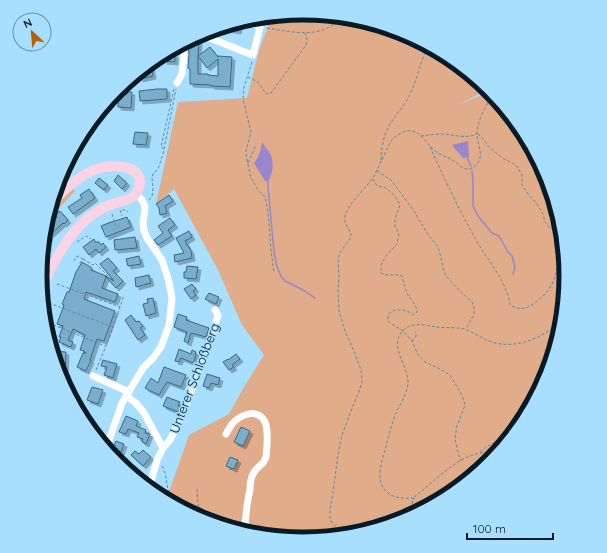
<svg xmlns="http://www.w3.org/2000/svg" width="607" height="553" font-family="Quicksand,sans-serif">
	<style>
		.green { fill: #e0ac89 }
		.water { fill: #9886ce }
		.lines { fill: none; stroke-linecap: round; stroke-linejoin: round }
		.stream { stroke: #9886ce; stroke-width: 1.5 }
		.building { fill: #7aaecc; stroke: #356884; fill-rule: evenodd; filter: url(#shadow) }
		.path { stroke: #60889e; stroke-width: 1; stroke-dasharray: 3 2; stroke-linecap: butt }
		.street { stroke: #fff; stroke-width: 7 }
		.secondary { stroke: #fad3e4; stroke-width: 10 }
		.labels { text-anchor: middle; stroke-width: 3; stroke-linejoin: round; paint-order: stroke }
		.street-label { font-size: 13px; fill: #061b26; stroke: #a9dffe }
		.rim { fill: none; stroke: #061b26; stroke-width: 5 }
	</style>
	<defs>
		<filter id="shadow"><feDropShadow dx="3" dy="3" stdDeviation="0" flood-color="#0004"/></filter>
	</defs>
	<rect width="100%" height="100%" fill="#a9dffe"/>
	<g class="green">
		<polygon points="304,13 355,18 405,33 450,58 488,89 487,90 458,105 491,91 523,130 547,176 562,225 567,277 562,328 547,378 522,423 490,463 450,496 404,520 355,535 303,540 252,535 202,520 166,500 189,435 229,414 244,387 264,355 242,325 217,268 174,189 156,204 178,102 247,98 259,50 272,16"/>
		<polygon points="61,173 66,181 75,191 46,222"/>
	</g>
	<g class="water">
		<polygon points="468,141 469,157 463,158 452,145"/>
		<path d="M262 142C264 146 269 151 271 155 274 163 273 174 268 181H265L254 163C259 158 261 149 262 142Z"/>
	</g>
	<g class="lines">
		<g class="stream">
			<polyline points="467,157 471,166"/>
			<polyline points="472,171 473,181 473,206 478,216 492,233 499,236 508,252 512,256 515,267 513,274"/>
			<polyline points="268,181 268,187 274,252 277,267 281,276 285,281 303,290 315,298"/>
		</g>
	</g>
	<g class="building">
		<polygon points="240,22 238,31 220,28"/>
		<path d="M188 41H199L198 56 210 47 218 57V56L232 57 230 87 211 86V85L190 84V69L188 68 189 55ZM198 56 207 68 218 59V76L208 75V74H198Z"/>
		<polygon points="165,53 175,54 175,62 164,61"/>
		<polygon points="148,65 151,65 153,76 140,79 139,73"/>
		<polygon points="157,89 167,89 167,99 140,101 139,91"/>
		<polygon points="127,92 132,92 131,108 118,107 118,97 123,97 123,94 127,94"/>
		<polygon points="135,132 148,133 146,145 133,144"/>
		<polygon points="118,175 127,183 122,189 114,181"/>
		<polygon points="99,178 108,185 104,190 95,183"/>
		<polygon points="89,189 95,198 73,214 68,207 82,198 80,195"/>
		<polygon points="169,195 173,201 165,206 167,213 160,215 159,208 156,204"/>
		<polygon points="60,211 68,220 64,224 63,223 49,236 50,237 43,246 44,232 48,227 57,217 55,215"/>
		<polygon points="127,217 131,227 106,237 101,226 111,222 112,222"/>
		<polygon points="170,218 175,225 168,230 172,236 158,245 154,240 163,233 158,226"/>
		<polygon points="189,231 192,237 185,241 191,251 192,258 175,262 174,255 184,253 176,238"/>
		<polygon points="135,237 137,248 115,250 114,240"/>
		<polygon points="94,239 95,242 99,242 101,245 103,243 106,247 99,253 96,249 89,255 83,247"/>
		<polygon points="139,256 141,264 128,266 126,259"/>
		<polygon points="108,258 117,268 113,271 123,281 116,288 106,277 102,288 118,294 115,302 86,292 84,299 115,311 104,341 97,339 90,360 91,360 86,371 77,367 83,353 86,353 84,352 84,351 80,350 85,335 73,329 68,340 73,342 71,347 59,342 61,337 59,337 63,326 57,324 64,305 62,304 67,292 69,292 76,272 82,262 92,268 91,270 106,276 106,277 106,276 114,281 100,264"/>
		<polygon points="187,266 198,267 196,279 184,278 184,272 186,272"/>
		<polygon points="149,275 151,283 136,287 135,278"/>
		<polygon points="192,284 196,289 193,291 196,295 191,299 184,289"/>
		<polygon points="209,293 219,297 216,304 205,299"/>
		<polygon points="153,298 156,313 146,316 143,304 148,303 147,299"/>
		<polygon points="178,314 187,317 186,320 209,328 206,337 191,333 188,343 184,341 187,332 174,327"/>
		<polygon points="131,315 136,322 139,321 143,326 140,328 145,335 138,340 125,320"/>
		<polygon points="179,349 191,354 192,350 196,352 195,355 196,356 193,363 181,358 179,362 175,361"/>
		<polygon points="52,351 66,352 65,373 59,373"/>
		<polygon points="236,354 240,359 232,365 234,367 229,370 223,362 228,359 228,360"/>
		<polygon points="103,360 117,364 113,378 104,375 107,367 101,366"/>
		<polygon points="164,367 186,375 181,387 167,382 159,395 145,388 151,378 158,383"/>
		<polygon points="207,374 220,378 218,385 211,383 209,388 203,386"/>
		<polygon points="92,387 103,390 98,404 87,400"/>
		<polygon points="167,397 180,402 178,406 180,406 178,412 163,406"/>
		<polygon points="126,416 138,421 136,426 146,430 145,433 150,434 146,444 142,442 143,439 137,437 139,433 128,429 126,434 119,432"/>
		<polygon points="241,427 250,431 243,446 234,442"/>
		<polygon points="116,441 124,444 119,457 115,455 114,459 110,454"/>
		<polygon points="143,450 151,457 143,466 131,455 135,451 139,454"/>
		<polygon points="230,457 238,460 234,469 226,466"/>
	</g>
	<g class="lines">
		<g class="path">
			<polyline points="266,25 270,16"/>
			<path d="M267 28C292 32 323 40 341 17"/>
			<polyline points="252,62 244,87 243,99 251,132 246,151 247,160 251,178 259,191 265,197 268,212 271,250 274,273"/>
			<polyline points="248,77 258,82 266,94 271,93 306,45 307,38 305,33"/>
			<polyline points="478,134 484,140 489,147 504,159 516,165 522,175 522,185 528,194 537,204 543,214 545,222 549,227 558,233"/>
			<path d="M421 136C428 135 436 134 444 134 455 135 466 139 477 134"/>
			<path d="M430 147C445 180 461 214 479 245 488 260 500 274 506 290 508 294 509 300 510 305 521 311 526 309 536 302 551 291 556 278 559 260 560 257 561 253 561 251 560 243 555 242 558 233L563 231"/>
			<polyline points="164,149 161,147 174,89"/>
			<path d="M381 160C381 147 384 135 390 124 397 113 407 103 412 90 418 75 421 60 428 46"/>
			<polyline points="248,163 256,145"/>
			<polyline points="377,171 391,180 414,211 427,233 438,247 440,254 444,271 446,276 459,290 472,302 474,307 474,314 466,329"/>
			<path d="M373 179 377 186C378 186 382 187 384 187 390 190 397 198 400 205L395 219V227L399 233 397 244 386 256 381 265V273C387 277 395 273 402 276 404 283 405 289 408 295 411 300 417 305 417 312L413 315 409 312 403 310H395L390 313 388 316V320L390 323 403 331 412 341 418 355 425 362 440 369 450 375 462 395 465 405 457 426 455 438 457 449 461 461"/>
			<polyline points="149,200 152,196 153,189 152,178 153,174 158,169 163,154 176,89"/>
			<polyline points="120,210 122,216"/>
			<polyline points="122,210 126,210 128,212"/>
			<polyline points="112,214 115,225"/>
			<polyline points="77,242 86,236 91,239"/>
			<polyline points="83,259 93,265 95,263 110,278"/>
			<polyline points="74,261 77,256 83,259 79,264"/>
			<polyline points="57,284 120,307"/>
			<polyline points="49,303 113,327"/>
			<polyline points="44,319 47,309"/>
			<polyline points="44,321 105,346"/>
			<polyline points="412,341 416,337 416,335 415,332"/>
			<polyline points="96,370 109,339 124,295"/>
			<polyline points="480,452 486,447 517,430"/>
			<path d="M162 466C168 476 165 486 171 496"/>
			<polyline points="197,489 199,518"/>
			<path d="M414 497C439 479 463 447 498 453"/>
			<path d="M414 498C395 500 378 494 380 471 381 464 383 457 385 450 388 439 391 427 395 415 399 405 408 394 408 382 408 366 390 348 401 333 403 330 407 327 410 326 419 323 429 326 437 327 446 328 456 327 464 329 474 332 482 339 492 342 517 350 545 337 563 319"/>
			<polyline points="164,499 171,496 179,507"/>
			<polyline points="401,521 412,504 414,498"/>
			<path d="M354 535 338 528 332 523 330 518V510L333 492 338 455 342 435 351 411 359 391 362 382 361 370 354 351 346 334 339 311 338 289 339 278 338 258 341 251 350 239 351 234 345 222V215L351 204 373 178 391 141C398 133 410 126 420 135 425 139 428 145 433 149 435 151 437 153 440 154 445 157 450 158 454 161 458 164 462 169 467 169 472 169 477 166 479 161 483 153 477 143 477 134 477 120 486 106 493 94"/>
		</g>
		<g class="street">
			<path d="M200 35C218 40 235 49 253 55L260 27 247 20"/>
			<polyline points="177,83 182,74 184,55 184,43"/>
			<polyline points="93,376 129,392"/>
			<polyline points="126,396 136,403 144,413 163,448"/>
			<path d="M226 434C229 429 231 424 235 421 244 413 259 409 265 422 269 431 267 447 266 457 263 467 257 465 253 474 251 478 250 484 250 489 247 503 245 518 245 533"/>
			<polyline points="106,449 122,403 143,368 153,358 161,347 169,325 172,298 169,282 162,260 147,238 144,231 143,223 145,209 144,204 142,200 136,194"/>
			<polyline points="149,489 157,460 163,448 170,440 183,413 212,336 218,315 215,310"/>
		</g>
		<path class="secondary" d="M41 291C53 261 72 225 101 209 111 203 123 202 133 197 137 193 139 189 140 183 141 164 112 165 100 168 81 173 66 189 52 202"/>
	</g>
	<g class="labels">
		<g class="street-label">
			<text transform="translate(194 378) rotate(-69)" y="5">Unterer Schloßberg</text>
		</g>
	</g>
	<path d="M0 0H607V553H0ZM47 276a256 256 0 1 1 512 0a256 256 0 1 1-512 0Z" fill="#a9dffe" fill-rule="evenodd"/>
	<path class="rim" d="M47 276a256 256 0 1 1 512 0a256 256 0 1 1-512 0Z"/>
	<g transform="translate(32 32) rotate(334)"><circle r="19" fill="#a9dffe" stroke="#6891a8"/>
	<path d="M0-3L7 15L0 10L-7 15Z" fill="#bb6005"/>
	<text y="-6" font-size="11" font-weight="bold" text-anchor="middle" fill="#061b26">N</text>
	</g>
	<path d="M467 533v6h86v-6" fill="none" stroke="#061b26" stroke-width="2"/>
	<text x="473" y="533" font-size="12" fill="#061b26" stroke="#a9dffe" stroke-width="3" paint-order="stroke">100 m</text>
</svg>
